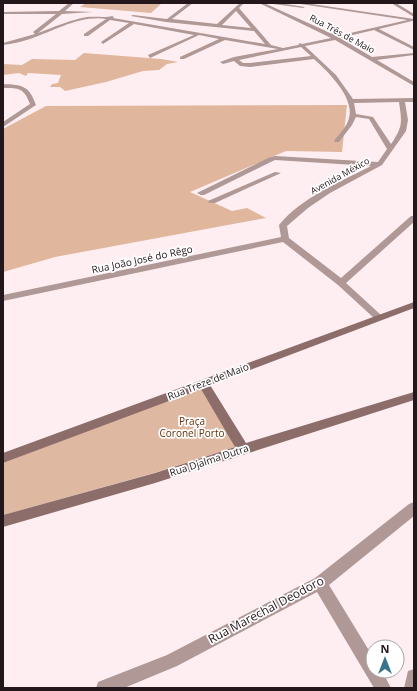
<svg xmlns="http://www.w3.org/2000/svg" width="417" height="691" font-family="'Open Sans',sans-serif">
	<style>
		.green { fill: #dfb8a1 }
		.forest { fill: #e0b69d }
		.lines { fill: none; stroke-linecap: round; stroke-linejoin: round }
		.minor { fill: #af9896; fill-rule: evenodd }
		.tertiary { fill: #af9896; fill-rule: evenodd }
		.secondary { fill: #8d6d6a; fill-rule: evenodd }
		.labels { text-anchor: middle; stroke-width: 3.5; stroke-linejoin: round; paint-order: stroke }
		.far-street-label { font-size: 9px; fill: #24171b; stroke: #fff }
		.street-label { font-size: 10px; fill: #24171b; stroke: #fff }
		.park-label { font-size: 10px; fill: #622e05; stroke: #fff }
		.near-street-label { font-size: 12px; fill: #24171b; stroke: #fff }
	</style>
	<rect width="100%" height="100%" fill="#feeef2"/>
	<g class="green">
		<polygon points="86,3 162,3 151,13 80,7"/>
		<polygon points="208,385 244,444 154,473 3,515 3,463"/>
	</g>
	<g class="forest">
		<polygon points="84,53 161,59 178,62 167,64 159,70 143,71 106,82 65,91 60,87 50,87 52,84 58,83 61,75 28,73 26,76 19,73 3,75 3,64 22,65 32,59 75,60"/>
		<polygon points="347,105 342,152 286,151 190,192 232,211 247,208 266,218 55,257 3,272 3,129 46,106"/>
	</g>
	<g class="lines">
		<g class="minor">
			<path d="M69 3H74L65 11 93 12 62 14 38 33C54 27 70 20 87 17 94 16 106 18 112 16L114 17 113 18 265 44 254 31 166 22 131 16 133 15 167 19 188 3H193L172 19 217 24 240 3H244L239 8 271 45 283 48 298 45 300 43 302 44 331 38 259 3H264L337 36 412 19V21L379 29 414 47V50L374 30 340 38 372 57 414 53V55L377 60 414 82V86L335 40 305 46 336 75 353 99 414 98V102H405L408 120 406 131 382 165 330 193 308 208 287 226 289 238 341 278 411 216H414V222L346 283 381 315 383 317 381 319H375L338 285 283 242 3 301V295L281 237 279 225C302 197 340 182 371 166L275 160 204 195H201L197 193 268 158 275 156 378 162 387 149 369 119 356 117 352 125 339 142H335L334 141C339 134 347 127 349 118 355 97 327 71 314 59L250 67 240 66 234 61 223 64 220 62 234 57 278 49 225 40 184 59H180V57L219 39 199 35 150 58 148 55 194 35 134 24 103 44 101 42 129 23 110 20 88 36H84V34L106 19C80 15 54 31 30 39 21 42 12 44 3 45V43L35 34 33 32 56 14H3V12L59 11ZM236 11 251 28 222 25ZM301 47 311 56 250 63H243L239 60ZM399 102C402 123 403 126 391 144L373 117 356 114 354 103Z"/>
			<polygon points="391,3 396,3 414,14 414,17"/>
			<path d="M3 84C22 85 29 85 36 105L3 127V122L30 104C24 88 19 88 3 88Z"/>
			<polygon points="275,172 281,173 215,203 209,203 208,201"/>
			<polygon points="414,502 414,516 329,585 373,657 373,671 382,671 391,688 374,688 317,592 177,666 124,688 96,688 98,682 167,655 315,578 409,504"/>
			<polygon points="414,669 414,688 404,688 408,671"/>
		</g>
		<g class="tertiary">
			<polygon points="266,3 279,3 305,7 303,8"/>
			<polygon points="294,3 305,3 414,19 414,21"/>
		</g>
		<polygon class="secondary" points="414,302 414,308 210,385 246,443 414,392 414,400 155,483 3,527 3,515 155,473 235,447 201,389 3,463 3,453"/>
	</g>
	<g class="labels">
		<g class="far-street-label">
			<text transform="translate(342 34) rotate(28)" y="3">Rua Três de Maio</text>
			<text transform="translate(340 176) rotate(-29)" y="3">Avenida México</text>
		</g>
		<g class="street-label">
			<text transform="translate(142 259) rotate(-12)" y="4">Rua João José do Rêgo</text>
			<text transform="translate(208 381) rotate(-21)" y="4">Rua Treze de Maio</text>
			<text transform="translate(209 460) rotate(-18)" y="4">Rua Djalma Dutra</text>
		</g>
		<g class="park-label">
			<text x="192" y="425">Praça<tspan x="192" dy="12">Coronel Porto</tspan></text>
		</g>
		<g class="near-street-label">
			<text transform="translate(266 610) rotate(-28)" y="4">Rua Marechal Deodoro</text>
		</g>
	</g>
	<rect width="417" height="691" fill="none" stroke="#24171b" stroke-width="8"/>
	<g transform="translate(385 659)"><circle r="19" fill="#ffffff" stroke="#a7a2a4"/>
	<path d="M0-3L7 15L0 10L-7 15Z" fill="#38748b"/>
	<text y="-6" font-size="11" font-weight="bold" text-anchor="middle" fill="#24171b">N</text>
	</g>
</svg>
